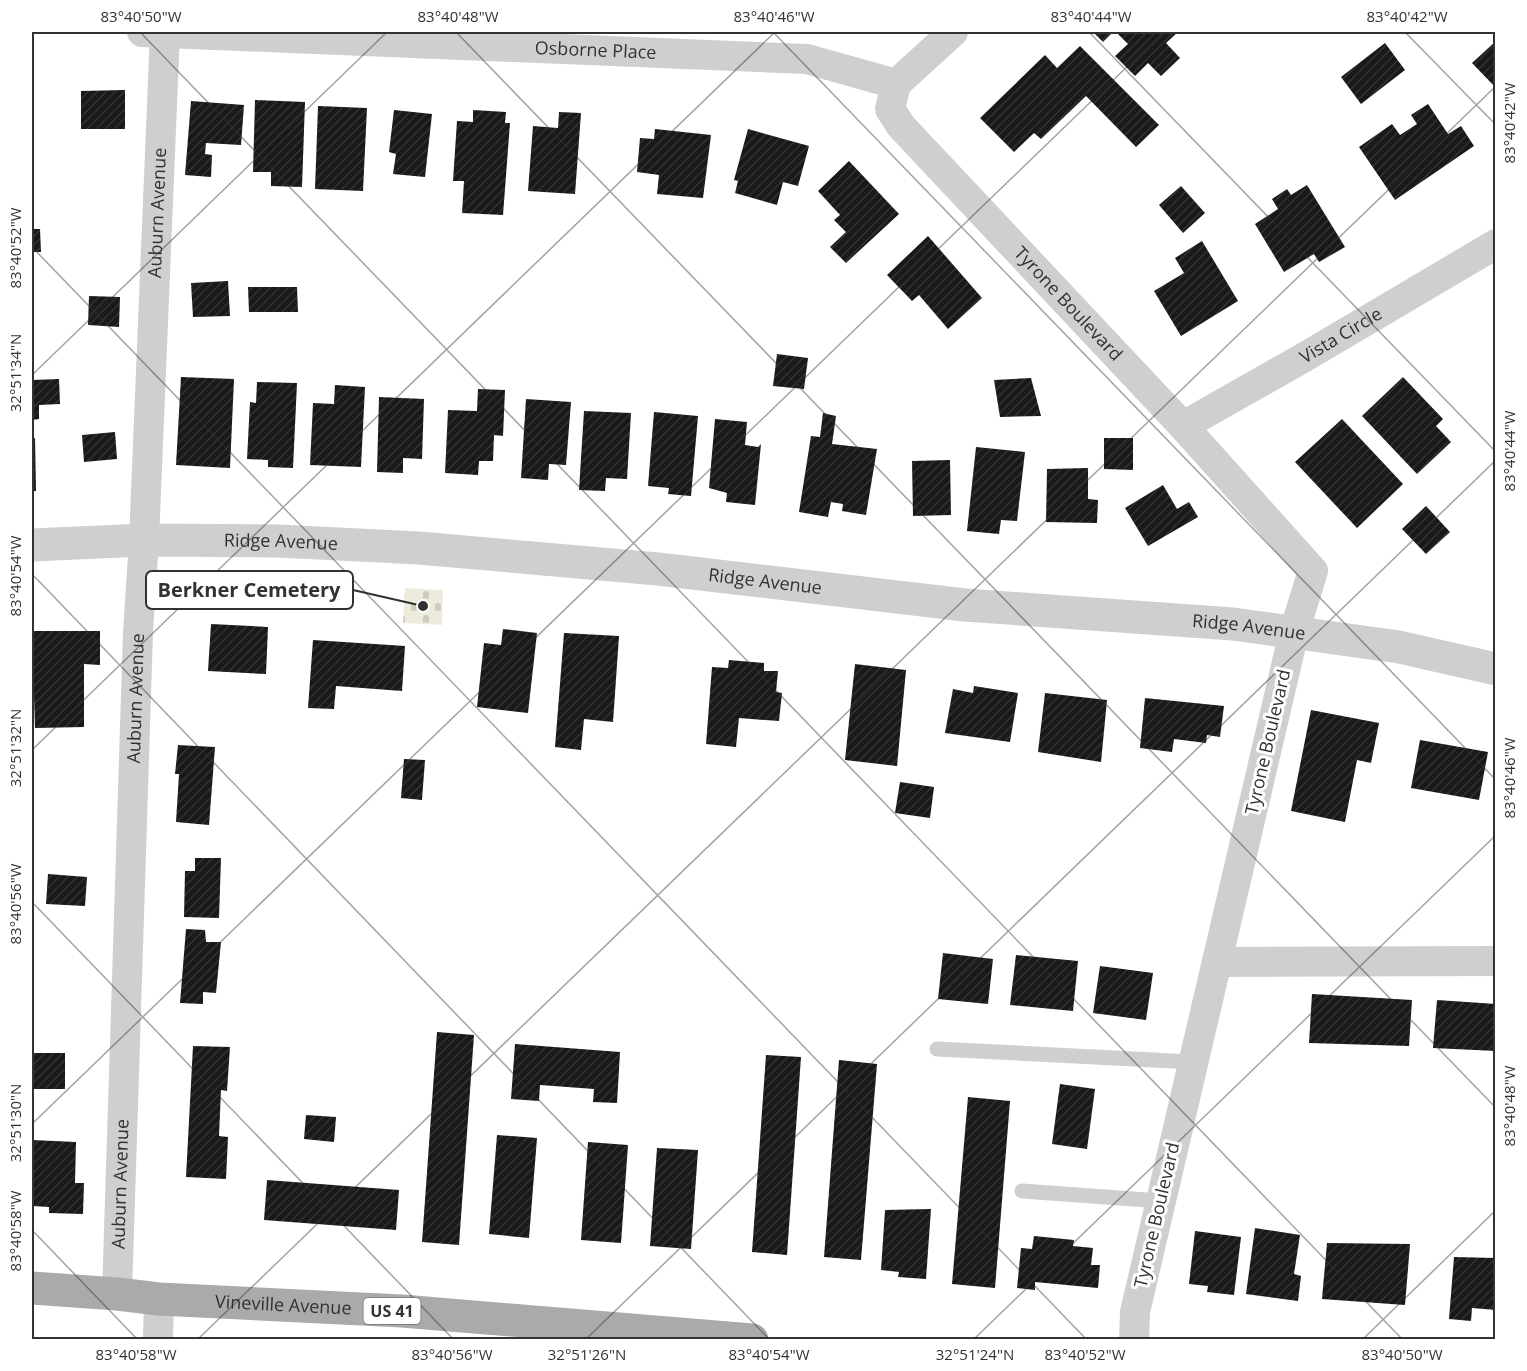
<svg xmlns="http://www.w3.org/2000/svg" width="1527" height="1371" font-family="'Open Sans',sans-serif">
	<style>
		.cemetery { fill: url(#cemetery-stones) }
		.building { fill: url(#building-hatch) }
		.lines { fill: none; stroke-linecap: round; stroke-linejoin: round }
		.service { stroke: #cfcfcf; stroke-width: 15 }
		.minor { stroke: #cfcfcf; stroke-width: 30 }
		.tertiary { stroke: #cfcfcf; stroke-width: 33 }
		.primary { stroke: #aaa; stroke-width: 33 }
		.ticks { fill: none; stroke: #323232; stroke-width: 1.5; stroke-opacity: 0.45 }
		.labels { text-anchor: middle; stroke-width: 6; stroke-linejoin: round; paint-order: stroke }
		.shield { fill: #fff; stroke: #707070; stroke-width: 1.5 }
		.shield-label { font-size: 16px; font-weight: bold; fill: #323232 }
		.street-label { font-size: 18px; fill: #323232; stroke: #fff }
		.leader { fill: none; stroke: #323232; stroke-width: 2 }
		.callout-dot { fill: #323232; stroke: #fff; stroke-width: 2 }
		.callout { fill: #fff; stroke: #323232; stroke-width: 2 }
		.callout-label { font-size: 20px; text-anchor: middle; font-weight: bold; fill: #323232 }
		.neatline { fill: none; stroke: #323232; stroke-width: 2 }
		.ticks-label { font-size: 15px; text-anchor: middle; fill: #323232 }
	</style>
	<defs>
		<pattern id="cemetery-stones" width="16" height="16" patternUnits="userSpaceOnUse" patternTransform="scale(1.5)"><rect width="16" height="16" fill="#edecdc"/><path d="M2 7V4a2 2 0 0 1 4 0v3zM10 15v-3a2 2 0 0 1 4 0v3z" fill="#cccbbd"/></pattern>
		<pattern id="building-hatch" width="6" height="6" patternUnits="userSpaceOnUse" patternTransform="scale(1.5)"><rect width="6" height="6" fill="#191919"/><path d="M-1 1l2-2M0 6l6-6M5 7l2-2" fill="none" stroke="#323232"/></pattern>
	</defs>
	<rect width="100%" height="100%" fill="#fff"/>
	<polygon class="cemetery" points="405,588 443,590 442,625 403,623"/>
	<g class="building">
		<polygon points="1093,32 1113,32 1103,42"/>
		<polygon points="1116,32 1178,32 1166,43 1180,58 1161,76 1148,63 1135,76 1115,56 1128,44"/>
		<polygon points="1496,41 1496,88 1472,63"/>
		<polygon points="1385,43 1405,70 1361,104 1341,77"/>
		<polygon points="1080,46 1159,125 1136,147 1086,96 1041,139 1034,133 1014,152 980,118 1045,55 1057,68"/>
		<polygon points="125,90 125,129 81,129 81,91"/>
		<polygon points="255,100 305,102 302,187 271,186 271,172 253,172"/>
		<polygon points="191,101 244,105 241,145 206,143 205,154 212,155 211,177 185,175"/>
		<polygon points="1428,104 1448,134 1461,126 1474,146 1395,200 1359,147 1392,124 1400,135 1417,124 1411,115"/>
		<polygon points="318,106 367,108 363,191 315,189"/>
		<polygon points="394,110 432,114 425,177 393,174 396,154 389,152"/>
		<polygon points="473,110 506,112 505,123 510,123 503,215 462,213 464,181 453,181 457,121 473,122"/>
		<polygon points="559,112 581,113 575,194 528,191 533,126 558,128"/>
		<polygon points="655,129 711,135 703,198 657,194 659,175 637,172 640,138 654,139"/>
		<polygon points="748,129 809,146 798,186 783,182 777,205 735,193 738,181 734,180"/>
		<polygon points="849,161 899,214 846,263 830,247 846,232 834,220 840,215 818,191"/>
		<polygon points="1307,185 1345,247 1319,262 1314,254 1284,272 1255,224 1278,209 1272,199 1287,189 1291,195"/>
		<polygon points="1181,186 1205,213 1183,233 1159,205"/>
		<polygon points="32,229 40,229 41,252 32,252"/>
		<polygon points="928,236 982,298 948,329 919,295 912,301 887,275"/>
		<polygon points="1202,241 1238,301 1181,336 1154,291 1184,273 1175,258"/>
		<polygon points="228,281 230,316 193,317 191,283"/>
		<polygon points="248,287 297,287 298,312 249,312"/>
		<polygon points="89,296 120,297 119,327 88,325"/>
		<polygon points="777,354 808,358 804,389 773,386"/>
		<polygon points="181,377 234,379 230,468 176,465"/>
		<polygon points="1403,377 1443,419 1436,426 1451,442 1417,474 1362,416"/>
		<polygon points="1031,378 1041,416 1000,417 994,380"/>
		<polygon points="59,379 60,404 39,405 39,419 32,420 32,380"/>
		<polygon points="257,382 297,383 293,468 268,467 268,460 247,459 250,402 256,403"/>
		<polygon points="335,385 365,387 361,467 310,465 313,403 334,404"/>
		<polygon points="478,389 505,390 503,436 494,435 493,461 479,461 478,475 445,473 448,410 477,411"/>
		<polygon points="379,397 424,399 422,459 403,458 403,473 377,472"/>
		<polygon points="526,399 571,402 566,465 549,464 548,480 521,478"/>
		<polygon points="584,411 631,413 627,479 606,478 605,491 579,490"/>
		<polygon points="654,412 698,416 691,496 668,494 669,488 648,486"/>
		<polygon points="823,413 836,416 832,444 877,449 866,515 842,511 843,504 831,502 828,517 799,512 811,436 820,437"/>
		<polygon points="715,419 747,422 745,445 758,447 761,444 755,505 726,502 727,493 709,488"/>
		<polygon points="1342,419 1403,484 1357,528 1295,462"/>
		<polygon points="115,432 117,459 84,462 82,435"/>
		<polygon points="35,438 36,491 32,491 32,439"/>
		<polygon points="1104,438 1133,438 1133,470 1104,469"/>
		<polygon points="976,447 1025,452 1017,521 1001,520 999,534 967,531"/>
		<polygon points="950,460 951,515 913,516 912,461"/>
		<polygon points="1088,468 1088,499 1098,500 1097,523 1046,522 1047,469"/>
		<polygon points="1163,485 1177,509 1189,502 1198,517 1148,546 1125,508"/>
		<polygon points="1426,506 1450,532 1426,554 1402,529"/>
		<polygon points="211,624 268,627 266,674 208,671"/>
		<polygon points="503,629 537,633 528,713 477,707 484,643 501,645"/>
		<polygon points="32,631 100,631 100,665 84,664 84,727 35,728"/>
		<polygon points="564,633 619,636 613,722 584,719 581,750 555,747"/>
		<polygon points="313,640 405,646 402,691 336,686 334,709 308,708"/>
		<polygon points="729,660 764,663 764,671 778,671 776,692 782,693 779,721 739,718 736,747 706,744 712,667 728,668"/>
		<polygon points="855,664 906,670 897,766 845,760"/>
		<polygon points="974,686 1018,693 1010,742 945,733 953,689 973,693"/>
		<polygon points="1045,693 1107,700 1101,762 1038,752"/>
		<polygon points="1145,698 1224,706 1220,737 1207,735 1206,743 1174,739 1172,752 1140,748"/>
		<polygon points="1311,710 1379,723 1371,763 1357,760 1345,822 1291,811"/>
		<polygon points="1420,740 1488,752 1479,800 1411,788"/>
		<polygon points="178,745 215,747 209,825 176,822 179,774 175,774"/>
		<polygon points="404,759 425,760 422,800 401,798"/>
		<polygon points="900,782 934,787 930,818 895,813"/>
		<polygon points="195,858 221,858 219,918 184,917 185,871 195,871"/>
		<polygon points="48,874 87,877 85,906 46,904"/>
		<polygon points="186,929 205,930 206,942 221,942 216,993 203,992 203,1004 180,1003"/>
		<polygon points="943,953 993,959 988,1004 938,999"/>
		<polygon points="1016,955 1078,961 1073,1011 1010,1005"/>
		<polygon points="1100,966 1153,973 1146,1020 1093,1013"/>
		<polygon points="1312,994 1412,1000 1409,1046 1309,1043"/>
		<polygon points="1437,1000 1496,1004 1496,1051 1433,1048"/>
		<polygon points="437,1032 474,1035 459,1245 422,1242"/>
		<polygon points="515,1044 620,1052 617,1103 593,1102 594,1089 540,1085 539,1101 511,1099"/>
		<polygon points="193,1046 230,1047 227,1091 221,1090 219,1136 228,1137 226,1179 186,1177"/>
		<rect x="33" y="1053" width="32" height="36"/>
		<polygon points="766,1055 801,1057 787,1255 752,1252"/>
		<polygon points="839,1060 877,1064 861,1260 824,1257"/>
		<polygon points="1060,1084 1095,1089 1087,1149 1052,1144"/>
		<polygon points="968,1097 1010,1101 995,1288 952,1284"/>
		<polygon points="306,1115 336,1117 334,1142 304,1139"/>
		<polygon points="497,1135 537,1138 529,1238 489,1234"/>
		<polygon points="32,1140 76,1142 75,1183 84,1183 83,1214 49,1213 49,1207 32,1206"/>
		<polygon points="588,1142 628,1145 621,1243 581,1240"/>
		<polygon points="657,1148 698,1150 691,1249 650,1246"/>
		<polygon points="267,1180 399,1190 396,1230 264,1220"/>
		<polygon points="931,1209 926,1279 898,1277 899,1272 881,1270 885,1210"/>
		<polygon points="1255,1228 1300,1235 1294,1274 1301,1276 1298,1301 1246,1294"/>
		<polygon points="1195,1231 1241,1237 1234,1295 1207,1292 1208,1286 1189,1284"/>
		<polygon points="1034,1236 1074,1240 1073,1246 1093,1248 1091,1265 1100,1265 1098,1288 1035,1282 1035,1290 1017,1288 1021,1248 1032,1249"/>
		<polygon points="1327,1243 1410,1244 1405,1305 1322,1299"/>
		<polygon points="1454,1257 1496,1258 1496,1310 1472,1308 1471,1321 1449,1319"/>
	</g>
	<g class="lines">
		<g class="service">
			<polyline points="937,1049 1193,1062"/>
			<polyline points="1022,1191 1161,1201"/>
		</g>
		<g class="minor">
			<path id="s1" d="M142 32 807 59 896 84 953 32"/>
			<path id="s2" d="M896 84 890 109 901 126 1183 426 1313 571 1294 632 1135 1312 1134 1340"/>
			<path id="s3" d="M1183 426 1303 358 1496 244"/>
			<polyline points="1217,962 1496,961"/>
			<path id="s4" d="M117 1294 138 632 144 540 165 32"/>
			<polyline points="158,1340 159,1299"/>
		</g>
		<path class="tertiary" id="s5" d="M32 545 144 540 278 541 419 548 658 569 965 605 1233 624 1399 647 1496 669"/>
		<path class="primary" id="s6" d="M32 1288 117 1294 159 1299 402 1311 752 1340"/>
	</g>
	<path class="ticks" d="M140 32 1403 1340M456 32 1496 1108M773 32 1496 780M1089 32 1496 452M1405 32 1496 125M32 247 1087 1340M32 375 387 32M32 574 770 1340M32 750 775 32M32 902 454 1340M32 1124 1163 32M32 1230 138 1340M197 1340 1496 86M585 1340 1496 460M973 1340 1496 835M1362 1340 1496 1210"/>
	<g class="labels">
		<rect class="shield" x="363.5" y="1298" width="57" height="26" rx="4.5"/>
		<g class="shield-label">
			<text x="392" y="1317">US 41</text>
		</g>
		<g class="street-label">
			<text dy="6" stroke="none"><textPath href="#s1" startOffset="454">Osborne Place</textPath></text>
			<text dy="6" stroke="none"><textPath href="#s4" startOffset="1082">Auburn Avenue</textPath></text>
			<text dy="6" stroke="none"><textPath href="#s2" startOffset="290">Tyrone Boulevard</textPath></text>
			<text dy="6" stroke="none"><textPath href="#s3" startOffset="182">Vista Circle</textPath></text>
			<text dy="6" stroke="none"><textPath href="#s5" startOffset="249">Ridge Avenue</textPath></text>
			<text dy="6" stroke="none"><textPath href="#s5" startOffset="735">Ridge Avenue</textPath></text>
			<text dy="6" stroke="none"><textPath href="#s5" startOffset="1221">Ridge Avenue</textPath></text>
			<text dy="6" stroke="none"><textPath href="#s4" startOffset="596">Auburn Avenue</textPath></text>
			<text transform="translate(1268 742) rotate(-77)" y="6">Tyrone Boulevard</text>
			<text dy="6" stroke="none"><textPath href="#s4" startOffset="110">Auburn Avenue</textPath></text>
			<text transform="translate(1157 1215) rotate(-77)" y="6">Tyrone Boulevard</text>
			<text dy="6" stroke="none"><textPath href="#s6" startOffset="252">Vineville Avenue</textPath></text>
		</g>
	</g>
	<path class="leader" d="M423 606L353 590"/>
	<circle class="callout-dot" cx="423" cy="606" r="6"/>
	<rect class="callout" x="146" y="571" width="207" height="38" rx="6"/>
	<g class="callout-label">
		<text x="249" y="597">Berkner Cemetery</text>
	</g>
	<rect width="1527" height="1371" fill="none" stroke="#ffffff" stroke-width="66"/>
	<rect x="33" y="33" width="1461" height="1305" class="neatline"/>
	<g class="ticks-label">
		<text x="141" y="22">83°40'50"W</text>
		<text x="458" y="22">83°40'48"W</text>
		<text x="774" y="22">83°40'46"W</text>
		<text x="1091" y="22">83°40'44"W</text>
		<text x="1407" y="22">83°40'42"W</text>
		<text transform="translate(1510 123) rotate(-90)" y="5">83°40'42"W</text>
		<text transform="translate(16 248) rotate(-90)" y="5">83°40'52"W</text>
		<text transform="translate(16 373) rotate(-90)" y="5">32°51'34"N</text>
		<text transform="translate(1510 451) rotate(-90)" y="5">83°40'44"W</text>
		<text transform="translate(16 576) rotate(-90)" y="5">83°40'54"W</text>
		<text transform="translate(16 748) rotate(-90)" y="5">32°51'32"N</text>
		<text transform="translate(1510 778) rotate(-90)" y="5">83°40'46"W</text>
		<text transform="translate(16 904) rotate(-90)" y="5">83°40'56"W</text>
		<text transform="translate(1510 1106) rotate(-90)" y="5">83°40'48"W</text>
		<text transform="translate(16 1123) rotate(-90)" y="5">32°51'30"N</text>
		<text transform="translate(16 1231) rotate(-90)" y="5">83°40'58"W</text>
		<text x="136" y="1360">83°40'58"W</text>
		<text x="452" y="1360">83°40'56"W</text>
		<text x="587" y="1360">32°51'26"N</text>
		<text x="769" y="1360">83°40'54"W</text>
		<text x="975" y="1360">32°51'24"N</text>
		<text x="1085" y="1360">83°40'52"W</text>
		<text x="1402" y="1360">83°40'50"W</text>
	</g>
</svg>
